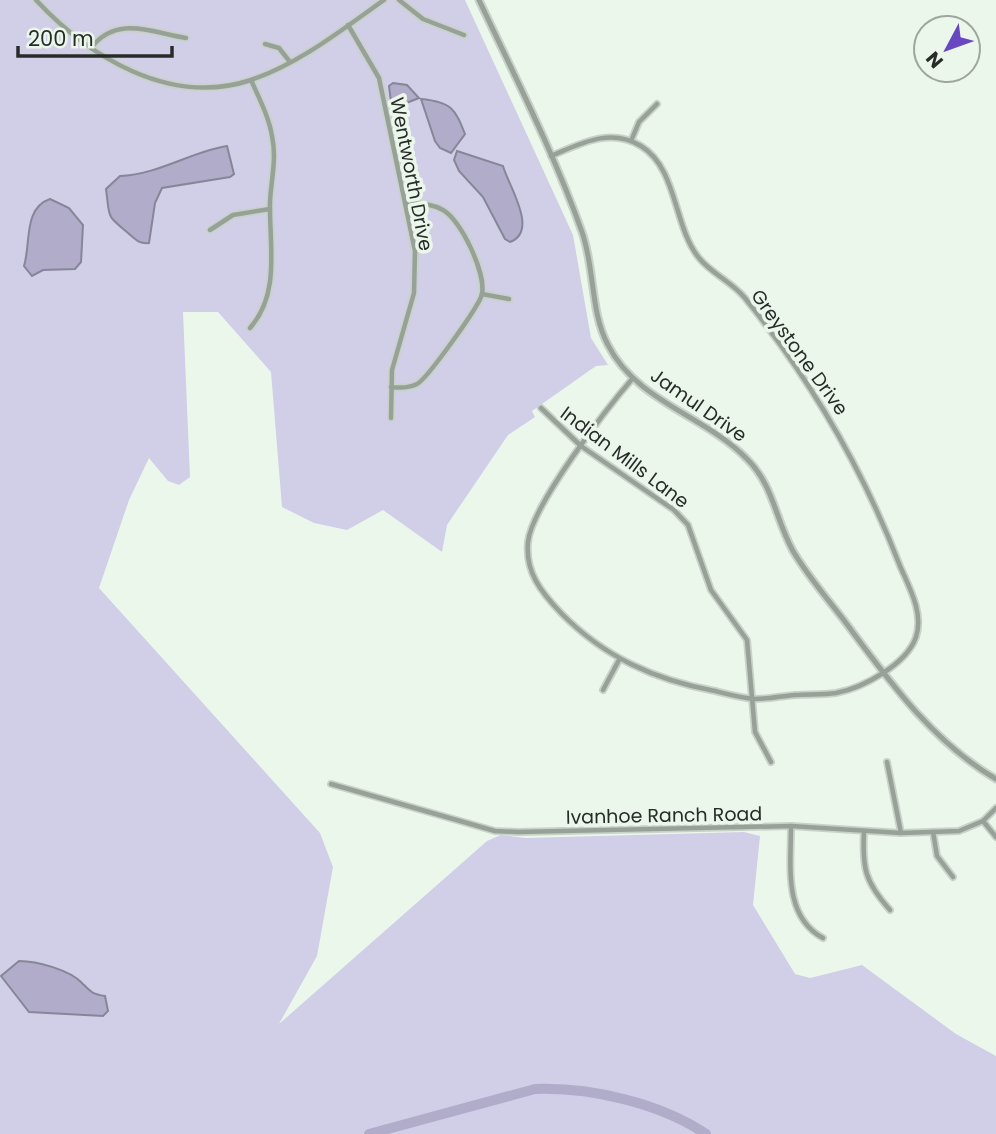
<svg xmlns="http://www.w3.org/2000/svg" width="996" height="1134" font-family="Poppins,sans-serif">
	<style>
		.green { fill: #d1cee8 }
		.water { fill: #b0acc9; stroke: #878699; stroke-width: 2 }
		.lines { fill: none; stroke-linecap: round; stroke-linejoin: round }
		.river { stroke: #b0acc9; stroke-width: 10 }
		.minor-casing { stroke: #c9d2c9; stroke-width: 8 }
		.tertiary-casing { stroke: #c9d2c9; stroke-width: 9 }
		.minor { stroke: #97a197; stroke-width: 4.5 }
		.tertiary { stroke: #97a197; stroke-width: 5 }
		.labels { text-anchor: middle; stroke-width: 7; stroke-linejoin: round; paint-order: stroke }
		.street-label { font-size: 19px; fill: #282c28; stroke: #ecf7ec }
	</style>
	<rect width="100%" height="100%" fill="#ecf7ec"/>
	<polygon class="green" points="0,0 465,0 573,235 591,338 608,365 596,366 532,411 535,417 508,435 447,525 442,552 383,510 347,530 314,523 282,507 271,372 218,312 183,312 190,477 179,485 168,481 149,458 129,500 99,588 320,833 333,867 317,956 279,1024 487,841 501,835 526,838 744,832 760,836 753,905 795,974 810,978 862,965 956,1034 996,1056 996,1134 0,1134"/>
	<g class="water">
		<polygon points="393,83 407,85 419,98 396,107 391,102 389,86"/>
		<path d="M421 99C452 102 455 109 465 134L451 153 440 148 435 141Z"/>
		<path d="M227 146 234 174 230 177 162 188 155 203 149 243C139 244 136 240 128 233 105 214 110 218 106 189L120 176C157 175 193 151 227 146Z"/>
		<path d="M457 151 503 166C509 187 539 231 510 242L505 239 483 197 459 171 454 160Z"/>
		<path d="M50 199 69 208 83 225 81 262 75 269 43 270 32 276 24 266C31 244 23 208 50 199Z"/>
		<path d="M19 961C37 961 70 970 82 983 91 992 92 994 105 996L108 1011 103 1016 29 1012 1 976Z"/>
	</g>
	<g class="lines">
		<path class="river" d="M369 1134 535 1089C590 1087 660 1103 706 1134"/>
		<defs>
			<g id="minor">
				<path d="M36 0C89 57 170 107 251 80 299 64 343 29 384 0"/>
				<polyline points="399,0 423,19 464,35"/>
				<polyline points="348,25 379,78 415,251 414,293 392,370 391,418"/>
				<polyline points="265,44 279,48 290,62"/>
				<path d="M91 48C116 15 150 32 186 38"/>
				<polyline points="631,141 639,122 657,104"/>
				<path d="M551 156C580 144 610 127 641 146 678 169 673 226 699 258 712 274 732 282 745 298 811 380 862 467 900 566 909 587 924 613 916 637 907 664 863 688 836 693 822 695 808 694 795 695 782 696 768 699 755 699 742 698 727 694 715 691 655 680 604 657 561 613 541 592 525 572 528 542 532 505 607 408 633 378"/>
				<polyline points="210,230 233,215 270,209"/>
				<polyline points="482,294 509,299"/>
				<path d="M250 328C281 293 269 244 270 202 271 180 277 159 272 136 269 117 259 98 251 80"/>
				<path d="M391 387C399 388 409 388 417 384 427 379 480 305 482 294 486 273 461 220 443 210 431 203 419 204 406 203"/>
				<polyline points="541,408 581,446 674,510 688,525 711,590 747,640 755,732 771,762"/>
				<polyline points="603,690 619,660"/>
				<polyline points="887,762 901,833"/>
				<polyline points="331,784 495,831 518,832 791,826 901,833 959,831 983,821 996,808"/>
				<polyline points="983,821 996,837"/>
				<path d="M791 826C791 866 783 916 823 938"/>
				<path d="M864 831C862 868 865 882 890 910"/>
				<polyline points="933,832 937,856 953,877"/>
			</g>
			<path id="tertiary" d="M479 0C515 77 554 153 582 232 595 269 590 311 608 345 636 401 705 416 746 458 774 485 775 519 793 551 807 575 826 597 843 619 887 678 931 741 996 779"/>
		</defs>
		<use href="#minor" class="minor-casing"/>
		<use href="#tertiary" class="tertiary-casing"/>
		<use href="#minor" class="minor"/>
		<use href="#tertiary" class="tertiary"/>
	</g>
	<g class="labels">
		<g class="street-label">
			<text transform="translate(412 174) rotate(79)" y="7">Wentworth Drive</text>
			<text transform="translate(800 352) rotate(54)" y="7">Greystone Drive</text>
			<text transform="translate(699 405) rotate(35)" y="7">Jamul Drive</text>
			<text transform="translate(625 457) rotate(37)" y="7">Indian Mills Lane</text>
			<text transform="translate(664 815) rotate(-1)" y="7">Ivanhoe Ranch Road</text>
		</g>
	</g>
	<g transform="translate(947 49) rotate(229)"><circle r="33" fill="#ecf7ec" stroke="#9ea69e" stroke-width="2"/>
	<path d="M0-5L12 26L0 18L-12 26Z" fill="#6947c0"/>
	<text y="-10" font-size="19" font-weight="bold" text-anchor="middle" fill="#282c28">N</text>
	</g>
	<path d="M18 46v10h154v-10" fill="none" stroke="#282c28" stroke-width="3.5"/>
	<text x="28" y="46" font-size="21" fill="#282c28" stroke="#ecf7ec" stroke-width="5" paint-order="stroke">200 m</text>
</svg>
